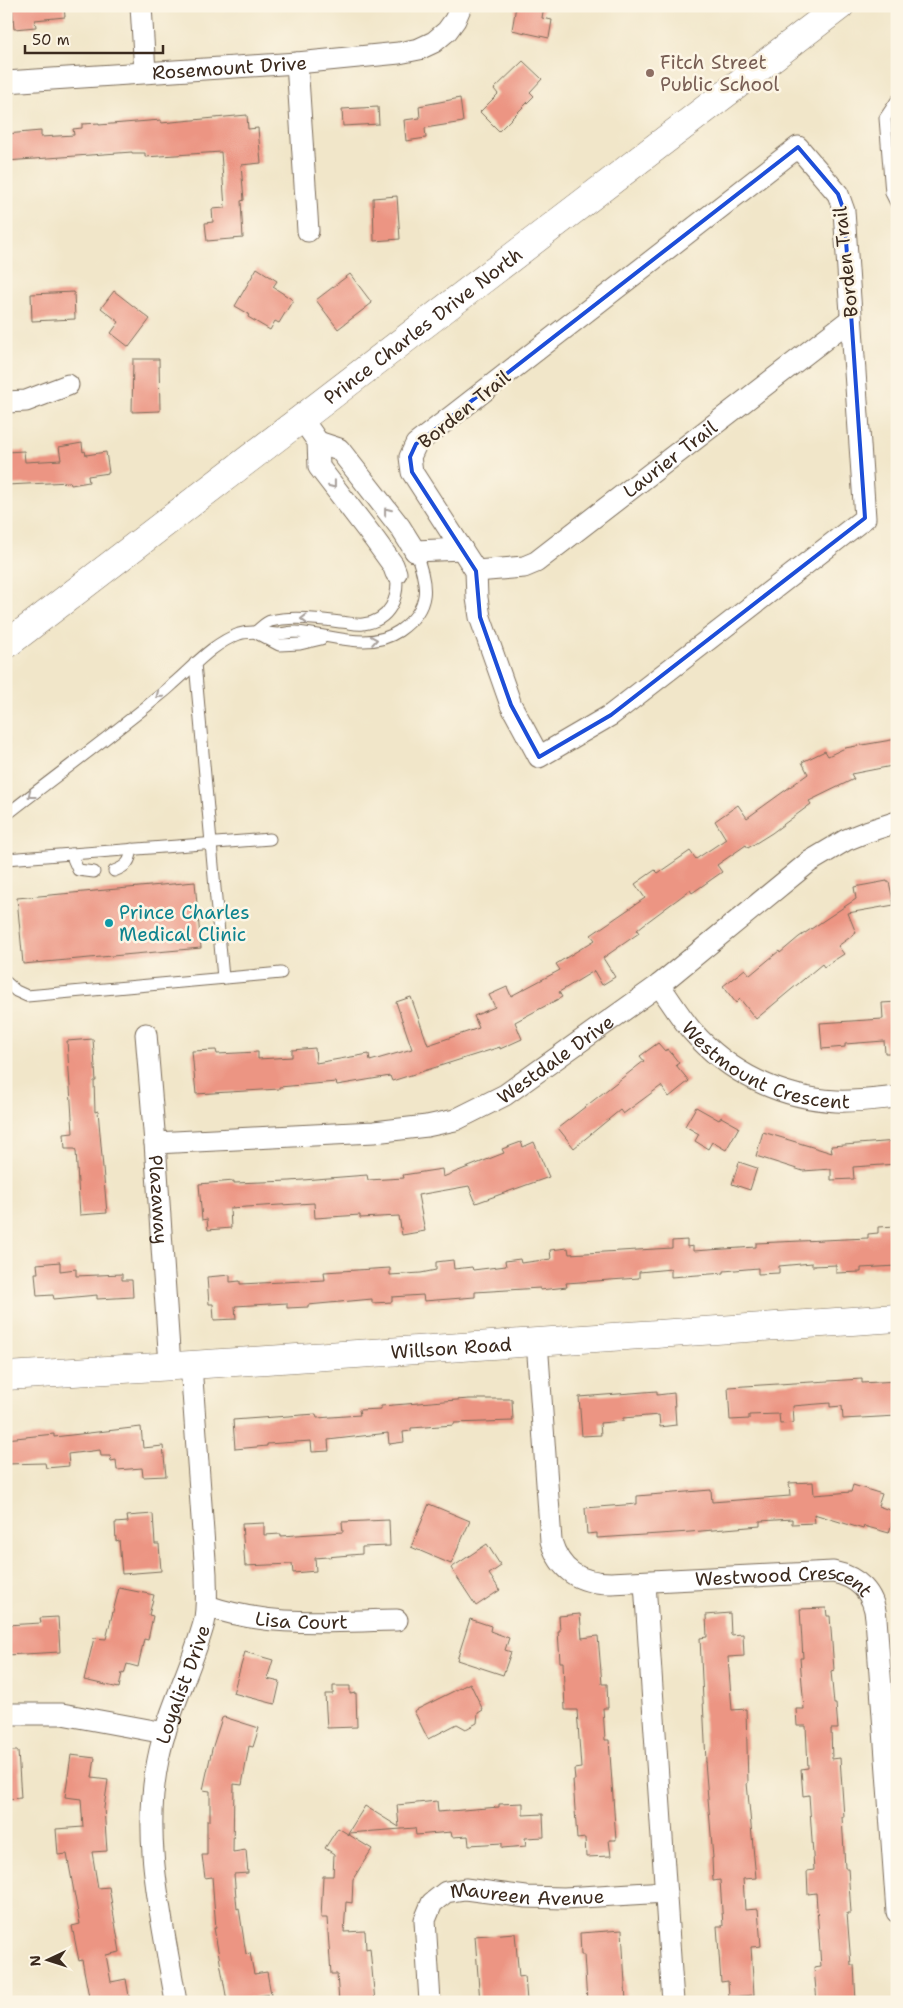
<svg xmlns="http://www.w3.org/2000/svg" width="903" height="2008" font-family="'Shantell Sans',sans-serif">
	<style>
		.building { fill: #ec9583 }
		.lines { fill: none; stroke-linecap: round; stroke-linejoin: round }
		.lane-casing { stroke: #7b6c5a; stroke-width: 13 }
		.street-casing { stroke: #7b6c5a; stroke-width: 23 }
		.secondary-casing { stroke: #7b6c5a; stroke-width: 29 }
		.lane { stroke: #fff; stroke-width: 11 }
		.street { stroke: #fff; stroke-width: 21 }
		.secondary { stroke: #fff; stroke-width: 28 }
		.oneway { stroke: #a79f9a }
		.marked { fill: none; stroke: #1d4ed8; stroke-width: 4; stroke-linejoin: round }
		.education-dot { fill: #8d6e63; stroke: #fcf5e5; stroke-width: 2 }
		.culture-dot { fill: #0f9aa8; stroke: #fcf5e5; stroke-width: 2 }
		.labels { text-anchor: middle; stroke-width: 5; stroke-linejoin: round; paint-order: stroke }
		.education-label { font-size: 19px; fill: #785e54; stroke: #fcf5e5; text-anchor: start }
		.street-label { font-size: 19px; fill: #3b2a1e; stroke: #fcf5e5 }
		.culture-label { font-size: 19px; fill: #0d838f; stroke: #fcf5e5; text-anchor: start }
	</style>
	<rect width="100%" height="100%" fill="#fcf5e5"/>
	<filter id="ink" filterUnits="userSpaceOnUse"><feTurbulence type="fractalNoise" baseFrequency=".02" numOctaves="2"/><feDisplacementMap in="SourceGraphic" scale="10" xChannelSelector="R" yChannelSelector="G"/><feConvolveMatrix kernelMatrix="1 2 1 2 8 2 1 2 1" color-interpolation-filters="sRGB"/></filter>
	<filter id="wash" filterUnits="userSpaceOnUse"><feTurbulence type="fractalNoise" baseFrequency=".0096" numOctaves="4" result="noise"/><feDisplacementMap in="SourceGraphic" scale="20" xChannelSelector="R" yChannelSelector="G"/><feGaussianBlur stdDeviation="1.12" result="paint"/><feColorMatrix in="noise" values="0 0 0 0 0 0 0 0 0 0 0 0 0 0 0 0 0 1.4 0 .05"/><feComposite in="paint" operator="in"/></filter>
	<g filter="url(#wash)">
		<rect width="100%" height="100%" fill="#f1e6c9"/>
		<g id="blocks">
			<g class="building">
				<polygon points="12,6 64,6 65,17 35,20 36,27 14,29"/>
				<polygon points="516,6 544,6 542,18 552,20 549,38 512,30"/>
				<polygon points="523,61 542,79 530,92 534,96 499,131 480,112 498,94 494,89"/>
				<polygon points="460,98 463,122 425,128 426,138 406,141 404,120 420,118 419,106"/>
				<polygon points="378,107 379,124 343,126 342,109"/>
				<polygon points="247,115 248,129 258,128 261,163 241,165 244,200 241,201 243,238 207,241 205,223 213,222 212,209 225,208 221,152 145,157 145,153 132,153 132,152 6,161 6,134 41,131 41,137 74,135 73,129 82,128 82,124 99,123 99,125 161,120 161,123"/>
				<polygon points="397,196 400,239 374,241 373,198"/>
				<polygon points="257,268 277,281 273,287 293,300 279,323 275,321 270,330 248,317 249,314 235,306"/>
				<polygon points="350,274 372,303 338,329 316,300"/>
				<polygon points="114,291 150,319 129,347 111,333 119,322 101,308"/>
				<polygon points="74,292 75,319 32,321 31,294"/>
				<polygon points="133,359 159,359 160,411 132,412"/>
				<polygon points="82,443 83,452 85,451 86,455 106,452 109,473 88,476 89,482 71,485 70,482 6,485 6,452 24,451 25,462 61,460 59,447"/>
				<polygon points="897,739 897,765 851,774 854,779 809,801 811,804 772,833 748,848 746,845 717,865 722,872 692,893 690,890 643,925 637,930 639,933 603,958 615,977 602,985 594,971 559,992 562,997 515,1022 522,1039 500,1049 500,1047 392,1081 390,1076 337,1085 336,1082 279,1087 279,1089 196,1094 192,1051 216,1050 217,1054 258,1052 258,1059 292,1057 292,1050 315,1048 316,1063 369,1054 370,1061 412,1049 396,1002 411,997 428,1045 479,1028 474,1016 495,1007 489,995 507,987 511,996 560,970 556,964 595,940 591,935 645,898 635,884 655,870 658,873 690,851 696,859 726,839 715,821 738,805 747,818 808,774 802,762 825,751 828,756 845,748"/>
				<polygon points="887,881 887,882 889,882 894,905 848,913 856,933 838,946 844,954 824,967 822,964 756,1019 740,999 736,1003 723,986 745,969 750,975 779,951 780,953 799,937 856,899 854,887"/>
				<polygon points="195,882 201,948 23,964 17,898"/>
				<polygon points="897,1002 897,1053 885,1053 884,1041 845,1044 845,1047 822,1049 820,1023 883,1019 882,1003"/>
				<polygon points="93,1039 96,1081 94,1081 95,1112 98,1111 107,1213 80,1215 76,1151 75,1149 65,1149 64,1134 73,1133 67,1041"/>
				<polygon points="658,1043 665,1051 668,1049 679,1063 676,1065 689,1081 669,1097 661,1086 623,1114 620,1110 574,1148 558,1128 644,1061 640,1056"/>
				<polygon points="696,1107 719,1120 721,1117 739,1127 726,1150 712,1142 708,1149 695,1141 699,1134 685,1126"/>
				<polygon points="763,1132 832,1153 831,1146 897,1141 897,1164 853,1167 854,1179 831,1180 831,1169 803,1171 756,1156"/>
				<polygon points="521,1142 523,1147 534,1142 549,1177 476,1203 469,1186 418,1195 425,1231 402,1235 399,1216 360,1218 360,1215 315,1218 314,1203 230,1208 231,1228 208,1230 207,1219 202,1220 199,1184 234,1181 234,1183 290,1181 367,1175 368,1180 404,1178 403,1175 442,1169 443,1177 504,1153 502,1149"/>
				<polygon points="739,1162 757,1168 750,1190 732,1184"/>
				<polygon points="897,1226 897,1266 861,1268 861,1272 836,1273 836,1265 812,1266 812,1263 779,1266 779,1273 758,1274 758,1268 724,1271 724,1273 671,1277 671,1269 639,1272 639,1278 566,1283 567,1287 540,1290 540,1288 475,1292 475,1297 424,1301 423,1295 392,1297 392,1302 372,1303 372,1299 308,1305 308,1307 287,1308 287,1303 235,1306 236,1319 214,1320 213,1304 209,1304 207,1277 230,1275 230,1282 240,1281 240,1284 325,1280 324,1272 390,1268 390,1275 421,1273 436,1270 436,1262 453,1260 454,1269 472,1267 473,1270 506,1266 505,1261 520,1259 521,1263 551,1259 550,1250 568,1248 569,1254 672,1248 672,1241 687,1240 687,1247 693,1246 693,1251 756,1247 756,1243 868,1238 868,1234 878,1233 878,1227"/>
				<polygon points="60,1262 60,1271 76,1269 76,1276 122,1274 122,1280 132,1280 133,1297 97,1299 97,1295 54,1299 53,1295 37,1296 35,1273 38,1273 37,1264"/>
				<polygon points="862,1379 862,1383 897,1381 897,1416 843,1419 842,1406 830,1407 830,1403 793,1406 794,1423 780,1424 779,1414 749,1415 749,1419 730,1420 728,1387"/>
				<polygon points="657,1391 657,1395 674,1393 676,1425 660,1427 659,1415 623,1418 623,1421 600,1423 601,1435 582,1436 579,1397"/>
				<polygon points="469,1399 512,1399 513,1421 454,1423 454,1425 411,1428 411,1431 403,1432 404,1442 389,1444 388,1433 328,1440 329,1451 312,1452 311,1441 267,1444 267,1446 235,1449 233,1420 316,1414 317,1418 360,1415 359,1410 381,1409 381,1406"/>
				<polygon points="141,1427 143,1448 163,1446 166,1476 143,1477 142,1468 117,1470 116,1460 111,1461 110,1456 101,1456 100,1450 68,1454 69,1466 46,1468 45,1463 6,1464 6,1439 54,1434 54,1437"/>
				<polygon points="813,1482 814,1495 851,1492 853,1485 882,1494 878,1506 895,1512 889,1533 864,1526 863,1529 814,1514 815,1523 792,1524 792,1519 760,1521 760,1526 690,1532 597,1538 597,1533 587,1534 585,1508 637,1504 637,1496 711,1490 712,1502 790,1496 789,1483"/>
				<polygon points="429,1504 470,1521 451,1564 411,1547"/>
				<polygon points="153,1514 155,1544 159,1544 161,1571 122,1574 119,1540 116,1541 115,1523 128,1522 127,1516"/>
				<polygon points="389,1520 390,1546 362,1547 362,1554 315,1558 316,1571 293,1573 292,1564 245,1566 242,1524 264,1523 264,1535 281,1534 281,1536 343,1532 342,1522"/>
				<polygon points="487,1544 501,1566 489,1574 500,1590 476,1606 451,1568"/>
				<polygon points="119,1588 154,1595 149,1615 153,1616 148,1640 144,1639 138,1667 127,1664 124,1674 122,1673 119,1688 84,1680 94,1638 106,1639"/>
				<polygon points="826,1608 827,1616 830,1616 834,1670 831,1671 834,1704 836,1704 838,1729 831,1729 832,1759 840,1758 844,1817 842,1817 845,1868 848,1868 851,1913 847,1913 851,1965 854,1965 856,2002 817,2002 814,1968 821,1967 816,1893 808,1894 807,1871 814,1870 809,1795 803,1796 801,1769 808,1768 806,1726 797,1726 796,1709 804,1709 800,1658 803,1658 800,1609"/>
				<polygon points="730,1613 731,1635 743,1634 744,1656 728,1657 732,1710 746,1709 748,1783 747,1783 756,1878 743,1879 745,1910 758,1909 761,1946 751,1947 754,1995 729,1997 728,1981 721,1982 717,1926 723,1926 720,1880 713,1881 712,1858 713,1858 705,1762 706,1762 700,1638 707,1637 706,1615"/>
				<polygon points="580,1614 582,1638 598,1636 602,1684 607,1684 608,1708 603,1708 605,1740 609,1740 616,1840 609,1840 611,1856 586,1857 585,1838 577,1839 573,1780 575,1780 574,1769 581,1768 577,1710 565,1710 563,1662 560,1662 558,1631 560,1631 559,1616"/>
				<polygon points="58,1617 60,1652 6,1655 6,1625 41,1623 40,1618"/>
				<polygon points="470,1619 491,1626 490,1631 509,1638 505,1650 511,1652 503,1675 457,1660"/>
				<polygon points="245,1652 273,1660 267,1679 280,1682 275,1704 233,1693"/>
				<polygon points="470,1683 483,1710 478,1713 477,1723 466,1729 457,1724 428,1739 414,1711"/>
				<polygon points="333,1686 350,1686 350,1694 356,1693 357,1727 327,1728 325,1694 333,1694"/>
				<polygon points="224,1717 259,1728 253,1747 249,1746 242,1785 234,1784 233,1852 246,1850 248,1873 234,1874 237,1909 239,1908 246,1954 250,1953 254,1974 267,1972 271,1994 227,2001 214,1928 216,1928 212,1877 205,1878 202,1855 207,1855 207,1820 210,1820 210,1791 203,1790 212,1749 222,1718"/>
				<polygon points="6,1751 18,1751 21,1798 6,1799"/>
				<polygon points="71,1755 95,1758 92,1778 108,1780 104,1808 107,1851 92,1852 98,1888 109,1887 120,1952 106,1955 111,1982 126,1979 130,2002 90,2002 82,1960 79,1961 72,1926 80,1924 67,1854 58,1855 56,1829 83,1827 81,1799 65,1797"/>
				<polygon points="437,1801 438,1812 499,1807 499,1804 523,1803 523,1815 543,1814 544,1837 525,1838 526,1846 502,1848 502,1843 469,1845 468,1836 452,1837 451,1832 416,1835 415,1828 348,1833 365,1806 399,1827 397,1805"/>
				<polygon points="338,1828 372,1849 353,1879 352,1903 346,1902 344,1932 365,1931 366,1949 370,1948 375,2002 339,2002 337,1974 331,1974 327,1918 321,1918 323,1876 333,1876 334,1854 325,1848"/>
				<polygon points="622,1930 626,2002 587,2002 584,1955 581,1955 580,1933"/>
				<polygon points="515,1933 519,1977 525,1976 527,2001 480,2002 475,1936"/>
			</g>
		</g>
	</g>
	<g filter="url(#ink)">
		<use href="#blocks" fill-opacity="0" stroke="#7b6c5a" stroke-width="1"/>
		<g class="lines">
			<defs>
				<g id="lane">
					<polyline points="897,100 885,118 891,193 897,205"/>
					<path d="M255 632C260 629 265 622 271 621 289 616 320 619 340 622 347 622 355 625 363 624 390 621 400 597 396 573"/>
					<polyline points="258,634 279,645 300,644 321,639"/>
					<polyline points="195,663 223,978"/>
					<path d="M6 815C53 778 101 743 147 706 156 698 165 692 173 684 195 665 212 644 239 634 251 630 265 633 277 634 283 634 290 632 296 632 330 634 368 652 399 631 432 608 428 584 415 551"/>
					<polyline points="71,854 78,870 94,872"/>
					<polyline points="6,859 270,839"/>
					<path d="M114 871C127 866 130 862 132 849"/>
					<polyline points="6,982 16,991 27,996 281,973"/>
				</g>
				<g id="street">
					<polyline points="141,6 145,72"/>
					<polyline points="297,63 308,231"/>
					<path id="s1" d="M6 82 297 63 399 53 419 49 434 42 447 31 455 20 461 6"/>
					<polygon points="798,147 838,194 844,211 865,518 611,715 539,757 511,705 480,617 477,598 476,571 412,472 410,457 416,444"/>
					<polyline points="6,402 26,401 68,385"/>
					<polyline points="302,419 318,442 319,467 375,540 393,565 396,573"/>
					<polyline points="318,442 339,449 400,527 415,551"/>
					<polyline points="415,551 462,549"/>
					<path id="s2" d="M476 571 524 567 536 562 851 319"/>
					<path id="s3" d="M659 985C670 1000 680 1017 692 1031 729 1073 780 1098 836 1101 856 1102 877 1099 897 1097"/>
					<path id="s4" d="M146 1034 155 1143 170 1365"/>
					<path id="s5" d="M155 1143 374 1132 427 1126 455 1120 505 1095 659 985 809 862 846 840 866 832 897 822"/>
					<path id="s6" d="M537 1341 551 1541C560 1571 579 1583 611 1583L833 1572C858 1577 874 1593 876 1618L897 1912"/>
					<polyline points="645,1583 673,2002"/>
					<path id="s7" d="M207 1606C271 1628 331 1621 397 1620"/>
					<polyline points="6,1714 62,1714 165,1733"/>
					<path id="s8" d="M176 2002C163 1922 141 1841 158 1760 167 1713 191 1670 204 1623 208 1607 206 1590 206 1574L191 1365"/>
					<path id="s9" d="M430 2002 425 1920 432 1903 446 1892 465 1889 526 1897 564 1898 666 1892"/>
				</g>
				<g id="secondary">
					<path id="s10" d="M6 645 840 6"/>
					<path id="s11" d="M6 1376 191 1365 897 1318"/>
				</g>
			</defs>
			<use href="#lane" class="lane-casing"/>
			<use href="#street" class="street-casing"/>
			<use href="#secondary" class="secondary-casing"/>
			<use href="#lane" class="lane"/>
			<use href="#street" class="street"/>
			<use href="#secondary" class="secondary"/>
		</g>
		<defs><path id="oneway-chevron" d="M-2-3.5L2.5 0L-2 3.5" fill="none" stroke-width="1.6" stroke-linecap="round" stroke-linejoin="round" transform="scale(1.25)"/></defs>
		<g class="oneway">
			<use href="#oneway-chevron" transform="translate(333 485) rotate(52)"/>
			<use href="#oneway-chevron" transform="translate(387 511) rotate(-128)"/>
			<use href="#oneway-chevron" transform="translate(304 619) rotate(180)"/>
			<use href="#oneway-chevron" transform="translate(374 640) rotate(-9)"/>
			<use href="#oneway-chevron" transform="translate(159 695) rotate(141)"/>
			<use href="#oneway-chevron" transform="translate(31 795) rotate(142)"/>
		</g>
	</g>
	<path class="marked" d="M798 147 838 194 844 211 865 518 611 715 539 757 511 705 480 617 476 571 412 472 410 457 416 444Z"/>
	<circle class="education-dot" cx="650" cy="73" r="5"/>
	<circle class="culture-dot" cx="109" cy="923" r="5"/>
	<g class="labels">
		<g class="education-label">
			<text x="660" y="69">Fitch Street<tspan x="660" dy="22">Public School</tspan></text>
		</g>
		<g class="street-label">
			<text dy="7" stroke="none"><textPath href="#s1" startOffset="224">Rosemount Drive</textPath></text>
			<text transform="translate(845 262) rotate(-96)" y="7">Borden Trail</text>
			<text dy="7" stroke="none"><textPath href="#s10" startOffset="525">Prince Charles Drive North</textPath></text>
			<text transform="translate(464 409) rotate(-39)" y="7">Borden Trail</text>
			<text dy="7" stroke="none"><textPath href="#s2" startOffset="230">Laurier Trail</textPath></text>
			<text dy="7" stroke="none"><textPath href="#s5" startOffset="419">Westdale Drive</textPath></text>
			<text dy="7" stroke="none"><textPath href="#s3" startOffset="141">Westmount Crescent</textPath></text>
			<text dy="7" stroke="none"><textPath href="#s4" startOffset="166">Plazaway</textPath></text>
			<text dy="7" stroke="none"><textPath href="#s11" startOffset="446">Willson Road</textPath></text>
			<text dy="7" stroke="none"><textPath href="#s6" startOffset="455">Westwood Crescent</textPath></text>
			<text dy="7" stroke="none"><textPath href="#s7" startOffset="96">Lisa Court</textPath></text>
			<text dy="7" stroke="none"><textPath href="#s8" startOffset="324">Loyalist Drive</textPath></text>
			<text dy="7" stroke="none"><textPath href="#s9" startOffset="200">Maureen Avenue</textPath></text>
		</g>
		<g class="culture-label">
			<text x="119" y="919">Prince Charles<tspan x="119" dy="22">Medical Clinic</tspan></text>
		</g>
	</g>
	<rect width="903" height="2008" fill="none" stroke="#fcf5e5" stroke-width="25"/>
	<g transform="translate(48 1960) rotate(266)" stroke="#fcf5e5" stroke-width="4" paint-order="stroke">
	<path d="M0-4L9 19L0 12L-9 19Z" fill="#3b2a1e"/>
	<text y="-8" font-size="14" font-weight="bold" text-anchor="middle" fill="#3b2a1e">N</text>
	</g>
	<path d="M25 45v8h138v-8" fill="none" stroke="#3b2a1e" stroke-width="2.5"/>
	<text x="32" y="45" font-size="15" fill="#3b2a1e" stroke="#fcf5e5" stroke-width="4" paint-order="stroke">50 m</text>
</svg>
